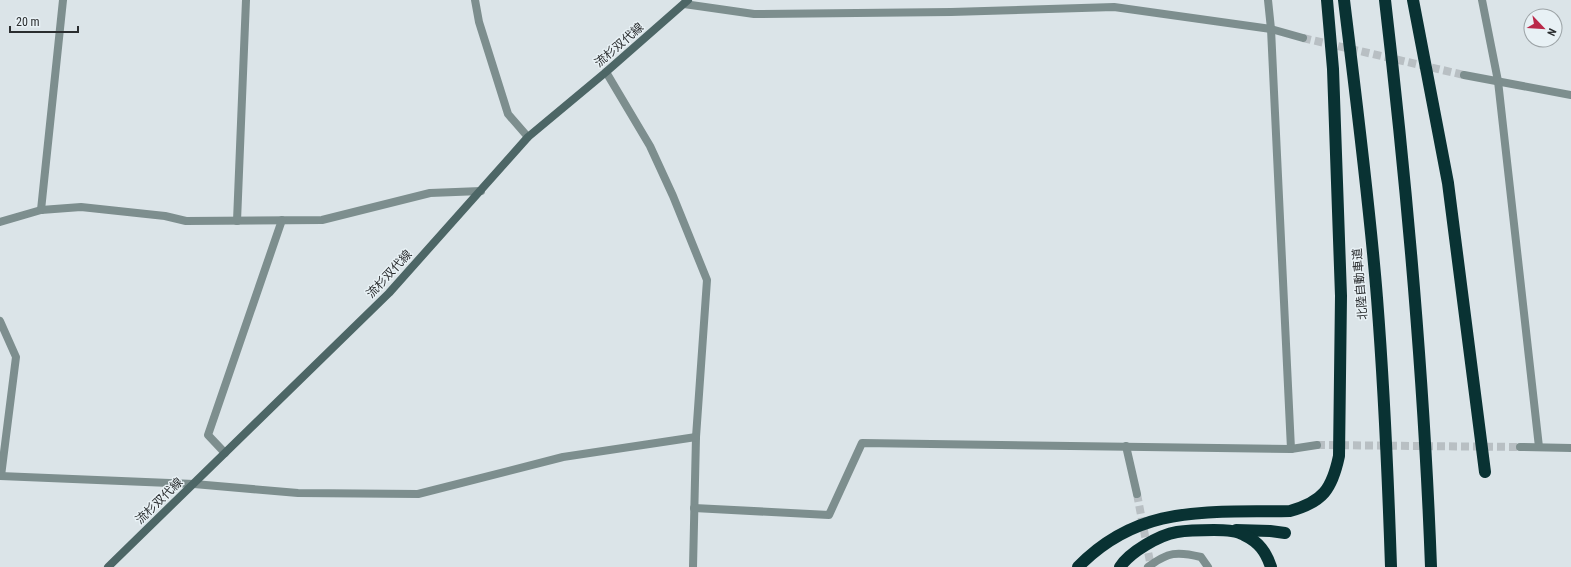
<svg xmlns="http://www.w3.org/2000/svg" width="1571" height="567" font-family="'Roboto Condensed','Noto Sans JP',sans-serif">
	<style>
		.lines { fill: none; stroke-linecap: round; stroke-linejoin: round }
		.street-tunnel { stroke: #b8bfc3; stroke-width: 8; stroke-dasharray: 8 4; stroke-linecap: butt }
		.lane { stroke: #7d8e8e; stroke-width: 8 }
		.street { stroke: #7d8e8e; stroke-width: 8 }
		.secondary { stroke: #4d6666; stroke-width: 8 }
		.highway { stroke: #093233; stroke-width: 12 }
		.labels { text-anchor: middle; stroke-width: 3; stroke-linejoin: round; paint-order: stroke }
		.street-label { font-size: 12px; fill: #2a2d2f; stroke: #e8f1f5 }
	</style>
	<rect width="100%" height="100%" fill="#dbe4e8"/>
	<g class="lines">
		<g class="street-tunnel">
			<polyline points="1303,38 1464,75"/>
			<polyline points="1317,445 1520,447"/>
			<polyline points="1137,494 1151,567"/>
		</g>
		<path class="lane" d="M1148 567C1168 552 1177 551 1201 557L1208 567"/>
		<g class="street">
			<polyline points="475,0 479,22 508,114 528,137"/>
			<polyline points="1268,0 1271,29 1291,449"/>
			<polyline points="1482,0 1498,81 1539,447"/>
			<polyline points="684,4 754,14 951,12 1114,7 1271,29 1303,38"/>
			<polyline points="606,72 650,146 673,196 707,280 696,437 693,567"/>
			<polyline points="1464,75 1571,95"/>
			<polyline points="41,210 63,0"/>
			<polyline points="237,221 246,0"/>
			<polyline points="0,222 41,210 81,207 165,216 186,221 322,220 430,193 481,191"/>
			<polyline points="0,321 16,357 1,476"/>
			<polyline points="1126,446 1137,494"/>
			<polyline points="1520,447 1571,448"/>
			<polyline points="225,453 208,435 282,220"/>
			<polyline points="0,476 194,484 298,493 418,494 563,457 696,437"/>
			<polyline points="694,508 829,515 862,443 1291,449 1317,445"/>
		</g>
		<polyline class="secondary" points="108,567 389,293 528,137 606,72 688,0"/>
		<g class="highway">
			<path d="M1344 0C1356 99 1369 198 1377 298 1384 387 1388 477 1391 567"/>
			<path d="M1385 0C1407 188 1424 377 1431 567"/>
			<polyline points="1413,0 1448,183 1485,472"/>
			<polyline points="1236,530 1270,531 1285,533"/>
			<path d="M1078 567C1140 503 1208 513 1290 511 1323 502 1332 489 1339 456L1341 296 1333 69 1327 0"/>
			<path d="M1120 567C1130 552 1159 535 1177 532 1189 530 1202 530 1214 530 1223 530 1236 530 1244 535 1259 542 1266 552 1271 567"/>
		</g>
	</g>
	<g class="labels">
		<g class="street-label">
			<text transform="translate(619 45) rotate(-41)" y="4">流杉双代線</text>
			<text transform="translate(389 274) rotate(-47)" y="4">流杉双代線</text>
			<text transform="translate(1360 284) rotate(-95)" y="4">北陸自動車道</text>
			<text transform="translate(159 501) rotate(-44)" y="4">流杉双代線</text>
		</g>
	</g>
	<g transform="translate(1543 28) rotate(115)"><circle r="19" fill="#e8f1f5" stroke="#9ca3a6"/>
	<path d="M0-3L7 15L0 10L-7 15Z" fill="#ba2949"/>
	<text y="-6" font-size="11" font-weight="bold" text-anchor="middle" fill="#2a2d2f">N</text>
	</g>
	<path d="M10 26v6h68v-6" fill="none" stroke="#2a2d2f" stroke-width="2"/>
	<text x="16" y="26" font-size="12" fill="#2a2d2f" stroke="#e8f1f5" stroke-width="3" paint-order="stroke">20 m</text>
</svg>
